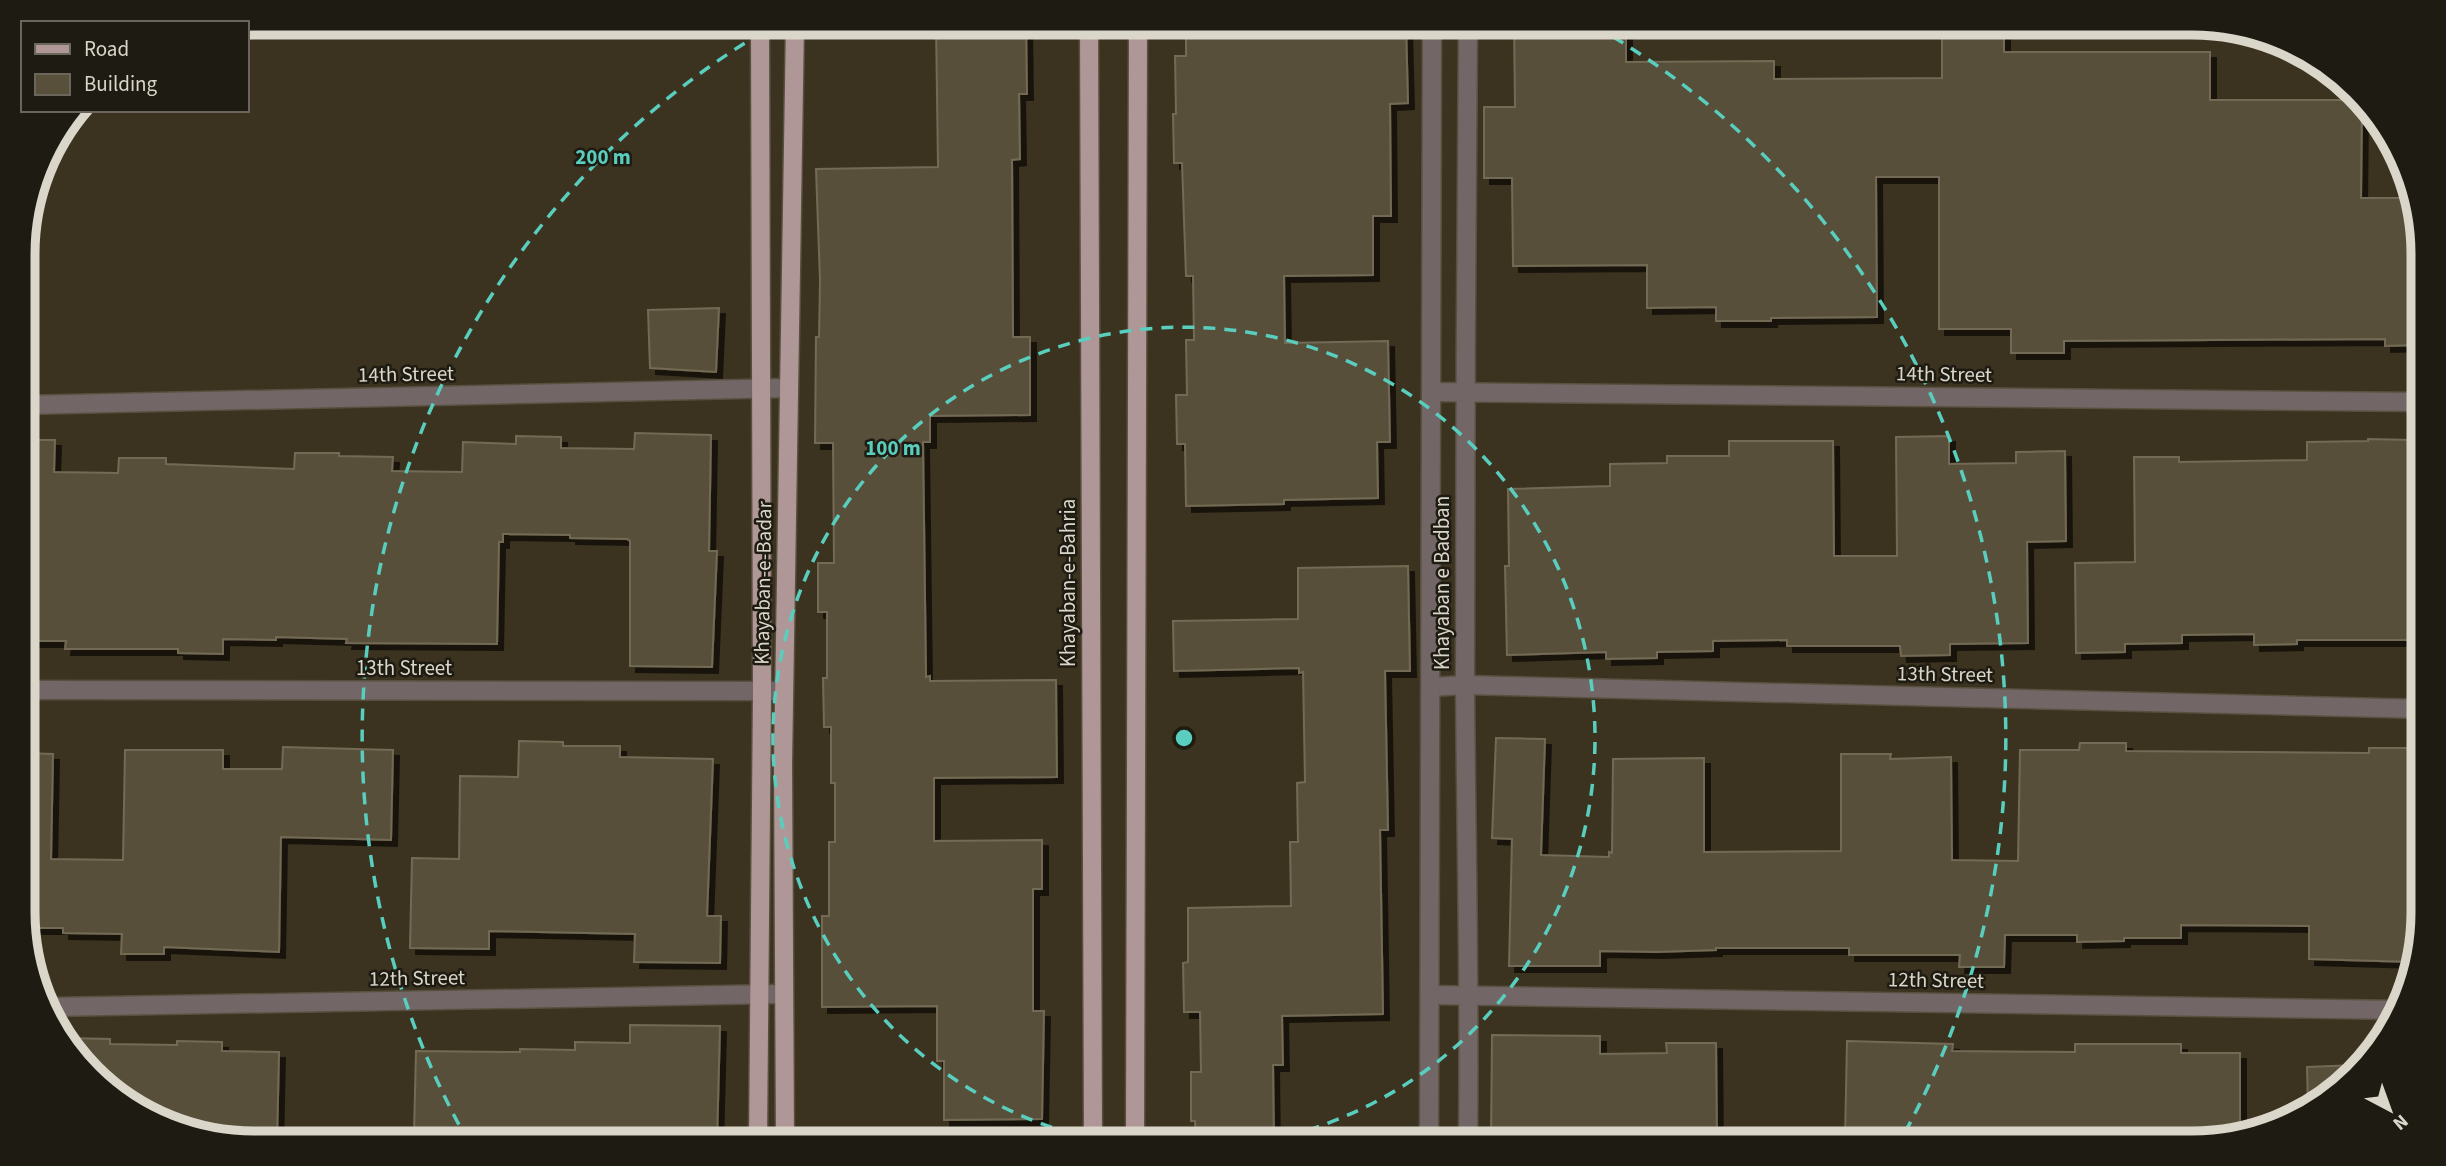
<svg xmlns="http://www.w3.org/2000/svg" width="2446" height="1166" font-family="'Source Sans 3',sans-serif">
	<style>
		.building { fill: #59503b; stroke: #736a54; stroke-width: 2; filter: url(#shadow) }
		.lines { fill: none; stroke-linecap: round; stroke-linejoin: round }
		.minor-casing { stroke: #58503e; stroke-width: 21 }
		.major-casing { stroke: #58503e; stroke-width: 21 }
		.minor { stroke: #726666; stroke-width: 18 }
		.major { stroke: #b09797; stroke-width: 18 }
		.ring { fill: none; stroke: #59cebe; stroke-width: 3.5; stroke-dasharray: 12 9 }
		.labels { text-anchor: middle; stroke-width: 5; stroke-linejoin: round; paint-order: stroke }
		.street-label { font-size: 21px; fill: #dbd6ca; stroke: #1e1b12 }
		.rim { fill: none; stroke: #dbd6ca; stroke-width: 9 }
		.centre { fill: #59cebe; stroke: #1e1b12; stroke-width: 3.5 }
		.ring-label { font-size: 21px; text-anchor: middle; font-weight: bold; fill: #59cebe; stroke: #1e1b12; stroke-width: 5; stroke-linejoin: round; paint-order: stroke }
	</style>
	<defs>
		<filter id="shadow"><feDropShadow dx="6" dy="6" stdDeviation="0" flood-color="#0009"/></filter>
	</defs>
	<rect width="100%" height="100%" fill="#3b321f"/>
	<g class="building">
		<polygon points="936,23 1026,23 1027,94 1019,94 1020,159 1012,160 1013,337 1030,337 1030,415 930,416 930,442 923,442 926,677 930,676 930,681 1056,680 1057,777 934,778 934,841 1042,840 1042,889 1033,889 1033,1011 1044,1011 1042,1119 944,1120 944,1061 937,1061 937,1006 822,1007 822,916 829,916 829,842 835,842 835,783 831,783 831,727 824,727 823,678 827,678 827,612 818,612 818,563 834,563 833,443 815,443 816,337 819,337 820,281 816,169 938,167"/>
		<polygon points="1186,23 1406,23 1408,103 1390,104 1391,216 1373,216 1373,275 1284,276 1285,343 1388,341 1390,442 1377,442 1378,498 1284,500 1284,504 1186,506 1185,444 1177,444 1176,395 1187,395 1186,340 1194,340 1193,276 1186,276 1182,163 1174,163 1173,114 1176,114 1175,56 1186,56"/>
		<polygon points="1514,23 1626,23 1626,62 1774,61 1774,79 1942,78 1942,23 2004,23 2004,52 2210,52 2210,100 2355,100 2362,106 2361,198 2411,198 2421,224 2422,345 2385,346 2385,339 2064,341 2064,353 2011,353 2011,329 1939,329 1939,177 1876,177 1877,317 1771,318 1771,321 1716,321 1716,307 1647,308 1647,265 1513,266 1512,178 1484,178 1484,107 1515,107"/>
		<polygon points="719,308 716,372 650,368 648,310"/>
		<polygon points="635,433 711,435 709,551 717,551 712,667 630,666 630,541 627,539 570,538 570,535 503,534 503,542 499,542 497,644 346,643 347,639 276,637 276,640 223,639 223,654 178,653 178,649 65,649 66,641 24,641 24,440 55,440 54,472 118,473 119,458 166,458 166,464 294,469 295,453 339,453 339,456 393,457 392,471 462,472 463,442 516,444 516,436 561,437 561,448 634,449"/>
		<polygon points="1949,436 1949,464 2016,463 2016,452 2065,451 2066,541 2027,542 2028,643 1950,644 1950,655 1901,656 1900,646 1787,646 1787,640 1713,641 1713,651 1657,652 1657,658 1606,659 1606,652 1507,655 1505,566 1509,566 1508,489 1610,486 1610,464 1667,463 1667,456 1729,456 1729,441 1833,441 1834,556 1897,556 1896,437"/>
		<polygon points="2368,439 2413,440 2412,559 2417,559 2416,640 2297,640 2297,644 2254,645 2254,634 2182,635 2182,643 2125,644 2125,652 2076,653 2075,563 2135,562 2134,457 2179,457 2179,462 2307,460 2307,442 2368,441"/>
		<polygon points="1408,566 1410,671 1385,671 1388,830 1380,830 1383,1014 1282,1016 1283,1065 1273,1065 1274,1143 1196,1143 1195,1121 1191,1121 1191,1072 1201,1072 1200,1012 1184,1012 1183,963 1188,962 1188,908 1291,906 1290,842 1298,842 1297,783 1305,782 1303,672 1299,673 1299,668 1174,671 1173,621 1298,619 1298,568"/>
		<polygon points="1496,738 1545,739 1541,855 1609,857 1609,852 1612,853 1613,759 1704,758 1704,852 1841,851 1841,754 1891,754 1890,759 1951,757 1952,860 2018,861 2020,750 2079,750 2080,743 2126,743 2126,751 2369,753 2369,748 2417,748 2415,948 2412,962 2309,959 2309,926 2181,925 2181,938 2124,938 2124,941 2077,942 2077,935 2005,935 2004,967 1959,967 1960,955 1849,955 1849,948 1716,948 1716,950 1656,952 1600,951 1600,966 1509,966 1512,839 1492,838"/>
		<polygon points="519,741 563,742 563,746 620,746 620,757 713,759 707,916 721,916 720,963 634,962 635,934 489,931 489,949 410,948 412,858 459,859 460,776 518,777"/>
		<polygon points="283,747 393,750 391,840 281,837 279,952 164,947 164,954 121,954 122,934 63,933 63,928 25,928 24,753 53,754 51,859 123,860 125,750 223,750 223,769 282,769"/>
		<polygon points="630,1025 720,1026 717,1142 518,1139 518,1135 414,1133 416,1051 520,1052 520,1049 575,1050 575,1042 630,1043"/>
		<polygon points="1492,1035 1600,1036 1600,1054 1667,1053 1666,1043 1716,1043 1717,1141 1667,1142 1667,1135 1601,1137 1601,1143 1491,1141"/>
		<polygon points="65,1038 110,1039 110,1044 177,1045 177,1041 222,1042 222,1051 279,1052 277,1142 246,1141 152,1120 70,1052"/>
		<polygon points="1847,1041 1953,1044 1952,1051 2075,1052 2075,1044 2181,1044 2181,1053 2240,1053 2240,1131 2207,1143 1845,1139"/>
		<polygon points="2355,1065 2320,1104 2308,1108 2307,1067"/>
	</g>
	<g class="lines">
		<defs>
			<g id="minor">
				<path d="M1468 23C1466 242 1465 462 1465 681 1466 835 1470 989 1468 1143"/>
				<polyline points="1431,392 2422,402"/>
				<polyline points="24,405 789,388"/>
				<polyline points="1431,687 1465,685 2423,709"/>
				<polyline points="24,690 784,691"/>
				<polyline points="1430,995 2400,1010"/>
				<polyline points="51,1007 783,994"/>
				<polyline points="1429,1143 1432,23"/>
			</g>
			<g id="major">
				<polyline points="1089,23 1093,1143"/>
				<polyline points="758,1143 762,692 760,23"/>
				<polyline points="785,1143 783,764 795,23"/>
				<polyline points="1135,1143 1138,23"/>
			</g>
		</defs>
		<use href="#minor" class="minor-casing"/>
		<use href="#major" class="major-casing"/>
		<use href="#minor" class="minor"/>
		<use href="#major" class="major"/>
	</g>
	<g class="ring">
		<path d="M1113 1143A411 411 0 1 1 1255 1143"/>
		<path d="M469 1143A822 822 0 0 1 773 26M1595 26A822 822 0 0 1 1899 1143"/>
	</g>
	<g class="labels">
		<g class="street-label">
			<text transform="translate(406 374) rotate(-1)" y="7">14th Street</text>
			<text transform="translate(1944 374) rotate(1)" y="7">14th Street</text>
			<text transform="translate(763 583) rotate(-89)" y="7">Khayaban-e-Badar</text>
			<text transform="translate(1068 583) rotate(-90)" y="7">Khayaban-e-Bahria</text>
			<text transform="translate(1442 583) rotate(-90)" y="7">Khayaban e Badban</text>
			<text x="404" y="675">13th Street</text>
			<text transform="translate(1945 674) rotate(1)" y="7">13th Street</text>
			<text transform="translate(417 978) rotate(-1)" y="7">12th Street</text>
			<text transform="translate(1936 980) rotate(1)" y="7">12th Street</text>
		</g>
	</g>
	<path d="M0 0H2446V1166H0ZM254 35H2192A219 219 0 0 1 2411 254V912A219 219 0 0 1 2192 1131H254A219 219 0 0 1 35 912V254A219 219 0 0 1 254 35Z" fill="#1e1b12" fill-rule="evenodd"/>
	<path class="rim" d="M254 35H2192A219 219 0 0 1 2411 254V912A219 219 0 0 1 2192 1131H254A219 219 0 0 1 35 912V254A219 219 0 0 1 254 35Z"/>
	<circle cx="1184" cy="738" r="10" class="centre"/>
	<g class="ring-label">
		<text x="603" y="164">200 m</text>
		<text x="893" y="455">100 m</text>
	</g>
	<rect x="21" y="21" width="228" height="91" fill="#1e1b12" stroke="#6a665c" stroke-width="2"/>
	<rect x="35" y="44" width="35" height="10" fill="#b09797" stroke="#6a665c" stroke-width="2"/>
	<text x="84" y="56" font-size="21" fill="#dbd6ca">Road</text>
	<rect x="35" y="74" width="35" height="21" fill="#59503b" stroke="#6a665c" stroke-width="2"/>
	<text x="84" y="91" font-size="21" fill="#dbd6ca">Building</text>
	<g transform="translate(2390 1110) rotate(139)" stroke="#1e1b12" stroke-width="5" paint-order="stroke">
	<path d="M0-5L12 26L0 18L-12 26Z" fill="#dbd6ca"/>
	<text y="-10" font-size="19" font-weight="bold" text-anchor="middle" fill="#dbd6ca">N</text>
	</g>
</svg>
